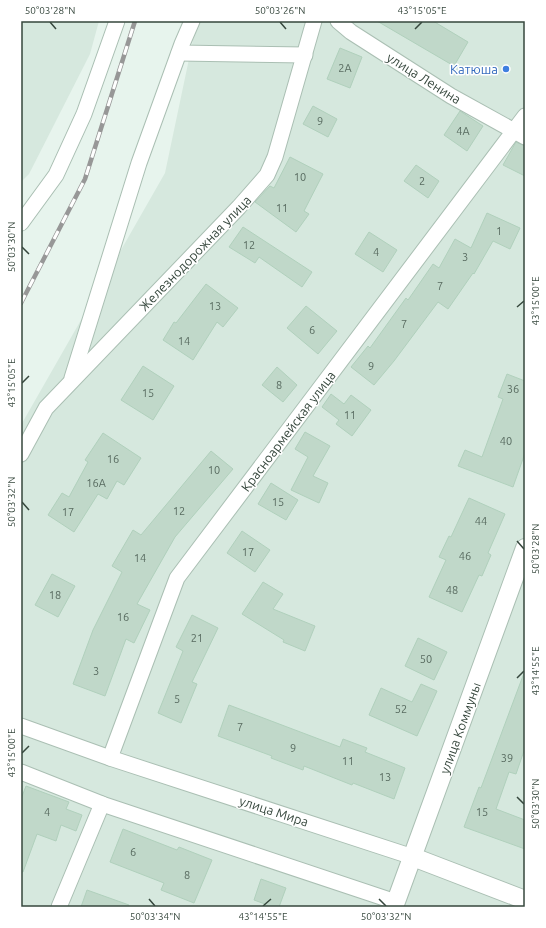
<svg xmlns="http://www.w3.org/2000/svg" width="546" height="928" font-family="Ubuntu,sans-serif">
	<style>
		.residential { fill: #d6e8de }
		.building { fill: #c0d8c9; stroke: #b0d0bc }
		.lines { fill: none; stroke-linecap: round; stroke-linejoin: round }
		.minor-casing { stroke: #aabfb3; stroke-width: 17 }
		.tertiary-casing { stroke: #aabfb3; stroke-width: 20 }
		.minor { stroke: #fff; stroke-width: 15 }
		.tertiary { stroke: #fff; stroke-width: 18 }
		.rail-casing { stroke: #979797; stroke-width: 4.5 }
		.rail { stroke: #fff; stroke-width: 3; stroke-dasharray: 9; stroke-linecap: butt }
		.ticks { fill: none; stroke: #36473d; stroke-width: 1.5 }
		.shop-dot { fill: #3f7fe0; stroke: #fff; stroke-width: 1.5 }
		.labels { text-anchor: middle; stroke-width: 3; stroke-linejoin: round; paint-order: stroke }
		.number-label { font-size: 11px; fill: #586b60 }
		.shop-label { font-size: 13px; fill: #366cbe; stroke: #fff; text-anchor: end }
		.street-label { font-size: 13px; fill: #36473d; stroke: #fff }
		.neatline { fill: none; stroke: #36473d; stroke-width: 1.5 }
		.ticks-label { font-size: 10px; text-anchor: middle; fill: #36473d }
	</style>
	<rect width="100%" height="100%" fill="#e7f4ed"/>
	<g class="residential">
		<polygon points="21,21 99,21 90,54 29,174 21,182"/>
		<polygon points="197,21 525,21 525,907 21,907 21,425 165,173"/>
	</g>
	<g class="building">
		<polygon points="377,21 433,21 468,42 454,66"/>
		<polygon points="340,48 362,57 350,88 327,79"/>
		<polygon points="313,106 337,119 328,137 303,124"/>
		<polygon points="460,111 483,126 467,151 444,135"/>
		<polygon points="516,142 525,146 525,176 503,165"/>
		<polygon points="290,157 323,174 304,211 309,214 296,232 255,202 270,186 274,188"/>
		<polygon points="416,165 439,181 428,198 404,181"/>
		<polygon points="487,213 520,228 510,249 493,241 474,274 473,273 448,309 438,302 394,361 374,385 351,367 368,346 370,348 406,298 408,300 433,264 439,268 455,239 471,248"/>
		<polygon points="243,227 312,272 302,287 259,257 255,263 229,247"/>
		<polygon points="369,232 397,250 383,272 355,254"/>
		<polygon points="206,284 238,308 223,327 217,322 193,360 163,340 174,322 176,323"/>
		<polygon points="306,306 337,331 318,354 287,328"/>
		<polygon points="143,366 174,386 153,420 121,400"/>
		<polygon points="277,367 297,385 283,402 262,385"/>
		<polygon points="507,374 525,381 525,453 513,487 458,466 465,450 482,457 503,399 498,397"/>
		<polygon points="331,394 344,404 351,395 371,410 352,436 336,424 339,420 322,407"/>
		<polygon points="305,432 330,446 313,476 328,483 319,503 291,490 308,457 295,449"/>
		<polygon points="103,433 141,458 124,485 117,481 107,499 98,494 74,532 48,515 62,493 69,497 88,462 85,460"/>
		<polygon points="211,451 233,469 175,537 137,604 150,610 134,643 126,639 105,696 73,684 93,630 122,572 112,566 133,530 141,535"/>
		<polygon points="271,483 298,500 286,520 258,504"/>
		<polygon points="469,498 505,514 488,553 491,555 482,576 479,575 462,612 429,597 446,560 439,557 449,536 451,537"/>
		<polygon points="242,531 270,550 255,572 227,553"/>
		<polygon points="52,574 75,586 58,617 35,605"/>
		<polygon points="263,582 283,594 273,609 315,626 305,651 283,642 284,640 242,614"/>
		<polygon points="192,615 218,628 192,682 197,684 181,723 158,713 183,651 176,647"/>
		<polygon points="418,638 447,652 434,680 405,666"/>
		<polygon points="524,673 525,673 525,748 516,774 509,772 496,809 525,820 525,849 464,827 479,787 481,788"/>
		<polygon points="421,684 437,691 417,736 369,715 381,688 412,702"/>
		<polygon points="229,705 340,747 343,739 367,748 365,752 405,768 394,799 353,783 352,785 304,766 303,770 271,758 272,756 218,736"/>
		<polygon points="26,786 69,802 66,809 82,815 76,831 61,825 56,841 37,834 23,872 21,872 21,799"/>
		<polygon points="123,829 177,850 179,847 212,860 194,903 161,890 164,883 110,862"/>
		<polygon points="261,879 286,888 279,907 264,907 265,904 254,900"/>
		<polygon points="87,890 129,905 128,907 81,907"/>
	</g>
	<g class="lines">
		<defs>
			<g id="minor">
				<polyline points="338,21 351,32 451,96 525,137"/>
				<polyline points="179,53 305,55"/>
				<polyline points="21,223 56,175 84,114 117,21"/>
				<polyline points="72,378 139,163 182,44 192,21"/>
				<polyline points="21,454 46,408 239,207 267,175 275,157 314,21"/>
				<polyline points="21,726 110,758 413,857"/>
				<polyline points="110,758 177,578 525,116"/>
				<polyline points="21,772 102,804 396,902"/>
				<polyline points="59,907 102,804"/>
			</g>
			<g id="tertiary">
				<polyline points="413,857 525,900"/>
				<polyline points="394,907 525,548"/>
			</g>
		</defs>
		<use href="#minor" class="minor-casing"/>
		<use href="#tertiary" class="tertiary-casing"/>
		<use href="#minor" class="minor"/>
		<use href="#tertiary" class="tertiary"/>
		<defs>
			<polyline id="rail" points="21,303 85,179 135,21"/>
		</defs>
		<use href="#rail" class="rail-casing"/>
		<use href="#rail" class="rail"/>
	</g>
	<path class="ticks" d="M50 22 56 29M280 22 286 29M415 29 422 22M22 247 29 254M517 307 524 301M22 383 29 376M22 502 29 510M517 541 524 549M517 678 524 671M22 753 29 746M517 797 524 804M149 899 155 906M379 899 386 906M263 906 271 899"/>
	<circle class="shop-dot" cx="506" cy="69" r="4"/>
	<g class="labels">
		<g class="number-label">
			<text x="345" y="72">2А</text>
			<text x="320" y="125">9</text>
			<text x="463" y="135">4А</text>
			<text x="300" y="181">10</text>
			<text x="422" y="185">2</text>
			<text x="282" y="212">11</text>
			<text x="499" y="235">1</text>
			<text x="249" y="249">12</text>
			<text x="376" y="256">4</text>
			<text x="465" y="261">3</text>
			<text x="440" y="290">7</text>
			<text x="215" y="310">13</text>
			<text x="404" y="328">7</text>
			<text x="312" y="334">6</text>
			<text x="184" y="345">14</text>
			<text x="371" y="370">9</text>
			<text x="279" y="389">8</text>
			<text x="513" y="393">36</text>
			<text x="148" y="397">15</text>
			<text x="350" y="419">11</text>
			<text x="506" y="445">40</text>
			<text x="113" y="463">16</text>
			<text x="214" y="474">10</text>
			<text x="96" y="487">16А</text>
			<text x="278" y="506">15</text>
			<text x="179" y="515">12</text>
			<text x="68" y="516">17</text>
			<text x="481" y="525">44</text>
			<text x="248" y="556">17</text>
			<text x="465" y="560">46</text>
			<text x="140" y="562">14</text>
			<text x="452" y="594">48</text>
			<text x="55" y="599">18</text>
			<text x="123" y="621">16</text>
			<text x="197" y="642">21</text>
			<text x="426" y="663">50</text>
			<text x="96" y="675">3</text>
			<text x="177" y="703">5</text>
			<text x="401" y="713">52</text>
			<text x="240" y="731">7</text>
			<text x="293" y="752">9</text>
			<text x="507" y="762">39</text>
			<text x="348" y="765">11</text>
			<text x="385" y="781">13</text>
			<text x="47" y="816">4</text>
			<text x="482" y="816">15</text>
			<text x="133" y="856">6</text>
			<text x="187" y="879">8</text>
		</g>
		<g class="shop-label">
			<text x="498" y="74">Катюша</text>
		</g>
		<g class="street-label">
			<text transform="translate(424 78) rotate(32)" y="5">улица Ленина</text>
			<text transform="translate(195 253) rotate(-46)" y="5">Железнодорожная улица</text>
			<text transform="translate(288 431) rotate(-53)" y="5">Красноармейская улица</text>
			<text transform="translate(460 728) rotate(-70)" y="5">улица Коммуны</text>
			<text transform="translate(274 811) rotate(18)" y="5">улица Мира</text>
		</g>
	</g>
	<rect width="546" height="928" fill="none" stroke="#ffffff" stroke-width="44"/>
	<rect x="22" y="22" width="502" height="884" class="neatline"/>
	<g class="ticks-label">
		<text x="50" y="14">50°03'28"N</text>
		<text x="280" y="14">50°03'26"N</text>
		<text x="422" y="14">43°15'05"E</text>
		<text transform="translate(11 247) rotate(-90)" y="4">50°03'30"N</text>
		<text transform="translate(535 301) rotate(-90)" y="4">43°15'00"E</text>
		<text transform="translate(11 383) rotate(-90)" y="4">43°15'05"E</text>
		<text transform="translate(11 502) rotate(-90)" y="4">50°03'32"N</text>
		<text transform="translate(535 549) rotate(-90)" y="4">50°03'28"N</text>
		<text transform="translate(535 671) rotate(-90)" y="4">43°14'55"E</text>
		<text transform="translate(11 753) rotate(-90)" y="4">43°15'00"E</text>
		<text transform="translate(535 804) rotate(-90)" y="4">50°03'30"N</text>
		<text x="155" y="920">50°03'34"N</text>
		<text x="263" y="920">43°14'55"E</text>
		<text x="386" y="920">50°03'32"N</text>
	</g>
</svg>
